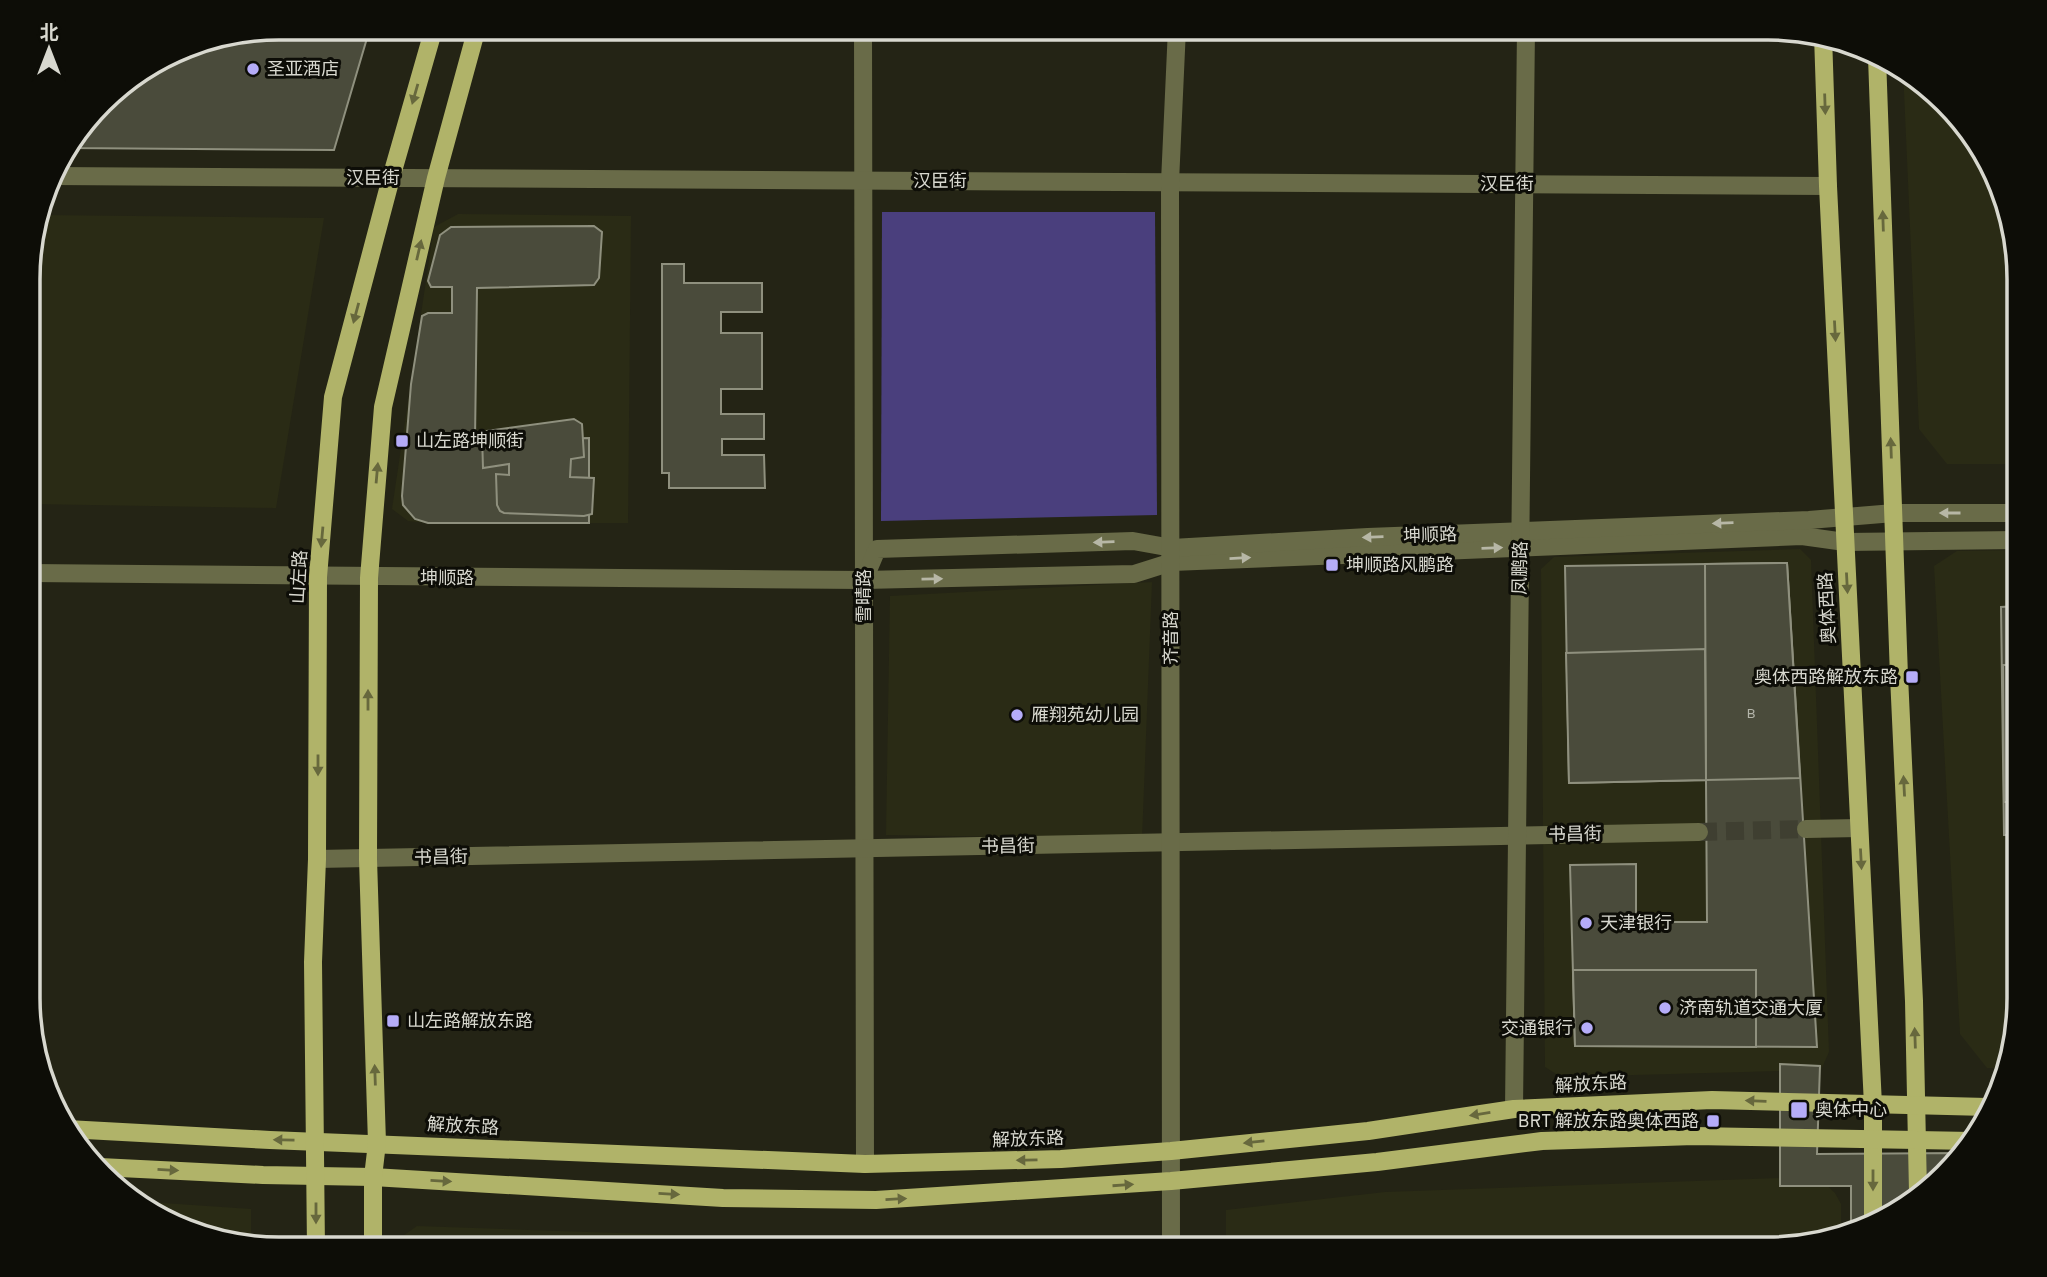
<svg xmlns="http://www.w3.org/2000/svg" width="2047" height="1277" font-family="Overpass,'Noto Sans SC',sans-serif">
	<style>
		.built { fill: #2a2b15 }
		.green { fill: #4a3f7d }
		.building { fill: #4a4b3b; stroke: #8f907e; stroke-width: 2 }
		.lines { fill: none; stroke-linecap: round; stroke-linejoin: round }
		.minor-tunnel { stroke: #3f3f31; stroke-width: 18; stroke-dasharray: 18 9; stroke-linecap: butt }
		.minor { stroke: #696b48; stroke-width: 18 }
		.major { stroke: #b0b369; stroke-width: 18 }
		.oneway { fill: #67683d }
		.oneway2 { fill: #b7b7a6 }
		.poi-dot { fill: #b5acf8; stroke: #0d0d07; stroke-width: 2.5 }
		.labels { text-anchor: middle; stroke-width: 6; stroke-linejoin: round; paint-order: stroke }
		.number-label { font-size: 14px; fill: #b4b5aa }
		.poi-label { font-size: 18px; fill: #d8d8cf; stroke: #0d0d07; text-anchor: start }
		.street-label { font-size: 18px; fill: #d8d8cf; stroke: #0d0d07 }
		.rim { fill: none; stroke: #d8d8cf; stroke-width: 3.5 }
	</style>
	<rect width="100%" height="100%" fill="#242415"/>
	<g class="built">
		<polygon points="1903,69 1985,153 2018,263 2018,464 1947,464 1919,429"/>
		<polygon points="458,214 631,216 628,523 428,523 408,521 392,509 434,227"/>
		<polygon points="40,215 324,218 276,508 30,504 30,247"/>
		<polygon points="1800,549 1811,560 1829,1052 1821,1070 1561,1077 1545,1067 1541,569 1554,557"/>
		<polygon points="2018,550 2018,1013 2000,1068 1987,1068 1960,1034 1934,566 1957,551"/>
		<polygon points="1152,582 1142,839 886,835 890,596"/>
		<polygon points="1806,1177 1821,1180 1835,1193 1841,1204 1841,1231 1784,1248 1226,1249 1226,1210 1385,1192"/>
		<polygon points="134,1201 251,1209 251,1245 214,1240 140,1207"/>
		<polygon points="417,1226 851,1241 1130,1242 1130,1249 397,1249 397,1240"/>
	</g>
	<g class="green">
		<polygon points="882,212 1155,212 1157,515 881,521"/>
		<polygon points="1241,1242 1310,1246 1310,1249 1241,1249"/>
	</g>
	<g class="building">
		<polygon points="280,28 370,28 334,150 70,148 113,91 184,47"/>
		<polygon points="594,226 602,232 599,278 594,285 477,288 475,440 589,438 589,523 428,523 415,519 403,505 402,496 411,384 422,316 428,313 452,313 452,287 431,287 428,281 440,235 451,227"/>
		<polygon points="662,264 684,264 684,283 762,283 762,312 721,312 721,333 762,333 762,389 721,389 721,414 764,414 764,439 722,439 722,455 764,455 765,488 669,488 669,473 662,473"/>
		<polygon points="574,419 582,424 584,457 571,459 570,477 594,478 592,514 584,516 504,513 500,511 497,505 496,474 509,475 509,464 483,468 482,435 487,431"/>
		<polygon points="1787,563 1817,1047 1575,1046 1570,865 1636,864 1636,922 1707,922 1706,780 1569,783 1565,566"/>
		<polygon points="1787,563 1800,778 1706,780 1705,564"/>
		<polygon points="2018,606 2018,835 2004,835 2001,607"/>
		<polygon points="1705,649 1706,780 1569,783 1566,653"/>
		<polygon points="2003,665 2018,665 2018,802 2004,802"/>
		<polygon points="1573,970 1756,970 1756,1047 1575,1046"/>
		<polygon points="1780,1064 1820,1066 1817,1154 1960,1153 1894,1215 1851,1228 1851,1186 1780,1186"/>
		<polygon points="1788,1240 1788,1247 1784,1248 1403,1249"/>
	</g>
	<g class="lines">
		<polyline class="minor-tunnel" points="1699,832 1806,829"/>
		<g class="minor">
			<polyline points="863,28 865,1164"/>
			<polyline points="52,176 1828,186"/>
			<polyline points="30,573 864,580 1134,574 1172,562 1802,536 1845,542 2018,540"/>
			<polyline points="864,580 877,549 1133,541 1172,548 1368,537 1809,520 1894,513 2018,513"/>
			<polyline points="1806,829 1859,828"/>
			<polyline points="317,859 1699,832"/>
			<polyline points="1514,1109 1526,28"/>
			<polyline points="1171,1249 1170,182 1177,28"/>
		</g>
		<g class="major">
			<polyline points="1823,35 1828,186 1873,1105 1873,1221"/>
			<polyline points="1877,57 1899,676 1914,1001 1918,1192"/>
			<polyline points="67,1129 270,1140 865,1164 1061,1159 1171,1151 1368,1131 1514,1109 1712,1100 1987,1107"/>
			<polyline points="100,1167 263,1175 373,1177 723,1198 876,1200 1171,1181 1377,1162 1542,1141 1694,1136 1972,1141"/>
			<polyline points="316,1249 313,962 317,859 318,577 333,397 391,178 434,28"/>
			<polyline points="373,1249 373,1177 377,1143 368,859 369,578 383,407 436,178 477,28"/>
		</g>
	</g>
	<defs><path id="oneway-solid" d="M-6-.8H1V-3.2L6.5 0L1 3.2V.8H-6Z" transform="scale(1.75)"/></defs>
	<g class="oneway">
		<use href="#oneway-solid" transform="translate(415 94) rotate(106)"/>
		<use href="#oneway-solid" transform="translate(1825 104) rotate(88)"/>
		<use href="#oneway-solid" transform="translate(1883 221) rotate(-92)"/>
		<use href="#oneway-solid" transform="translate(419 250) rotate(-77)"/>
		<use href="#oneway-solid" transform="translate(356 313) rotate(105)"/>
		<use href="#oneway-solid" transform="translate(1835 331) rotate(87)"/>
		<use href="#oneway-solid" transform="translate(1891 448) rotate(-92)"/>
		<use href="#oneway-solid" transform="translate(377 473) rotate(-85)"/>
		<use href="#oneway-solid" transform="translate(322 537) rotate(95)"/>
		<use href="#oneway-solid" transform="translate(1847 583) rotate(87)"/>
		<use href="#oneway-solid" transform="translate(368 700) rotate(-90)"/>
		<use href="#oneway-solid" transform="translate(318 765) rotate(90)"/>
		<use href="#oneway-solid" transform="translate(1904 786) rotate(-93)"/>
		<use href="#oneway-solid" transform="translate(1861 859) rotate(87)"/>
		<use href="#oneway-solid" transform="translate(1915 1038) rotate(-92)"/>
		<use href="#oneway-solid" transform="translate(375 1075) rotate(-92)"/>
		<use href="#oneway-solid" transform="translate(1756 1101) rotate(-178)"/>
		<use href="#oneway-solid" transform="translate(1480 1114) rotate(171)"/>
		<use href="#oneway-solid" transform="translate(284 1140) rotate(-179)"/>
		<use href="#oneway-solid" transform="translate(1254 1142) rotate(174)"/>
		<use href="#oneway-solid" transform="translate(1027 1160) rotate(179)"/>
		<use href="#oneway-solid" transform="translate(168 1170) rotate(3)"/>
		<use href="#oneway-solid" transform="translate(1873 1180) rotate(90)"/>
		<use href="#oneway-solid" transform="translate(441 1181) rotate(3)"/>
		<use href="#oneway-solid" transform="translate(1123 1185) rotate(-4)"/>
		<use href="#oneway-solid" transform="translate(669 1194) rotate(3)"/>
		<use href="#oneway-solid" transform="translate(896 1199) rotate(-3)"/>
		<use href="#oneway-solid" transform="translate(316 1213) rotate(90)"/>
	</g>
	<g class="oneway2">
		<use href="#oneway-solid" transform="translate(1950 513) rotate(180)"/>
		<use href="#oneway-solid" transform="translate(1723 523) rotate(178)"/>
		<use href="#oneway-solid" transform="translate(1373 537) rotate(178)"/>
		<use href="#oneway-solid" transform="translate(1104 542) rotate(178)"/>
		<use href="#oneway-solid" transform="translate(1492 548) rotate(-2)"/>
		<use href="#oneway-solid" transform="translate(1240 558) rotate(-3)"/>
		<use href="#oneway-solid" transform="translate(932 579) rotate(-1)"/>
	</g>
	<g class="poi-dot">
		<circle cx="253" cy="69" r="7"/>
		<rect x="395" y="434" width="14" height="14" rx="3.5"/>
		<rect x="1325" y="558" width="14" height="14" rx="3.5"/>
		<rect x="1905" y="670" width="14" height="14" rx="3.5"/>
		<circle cx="1017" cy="715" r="7"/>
		<circle cx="1586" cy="923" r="7"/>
		<circle cx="1665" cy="1008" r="7"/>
		<rect x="386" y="1014" width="14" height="14" rx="3.5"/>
		<circle cx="1587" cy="1028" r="7"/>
		<rect x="1790" y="1101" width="18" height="18" rx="3.5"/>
		<rect x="1706" y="1114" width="14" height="14" rx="3.5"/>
	</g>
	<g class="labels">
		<g class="number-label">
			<text x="1751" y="718">B</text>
		</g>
		<g class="poi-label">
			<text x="267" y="75">圣亚酒店</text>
			<text x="416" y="447">山左路坤顺街</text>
			<text x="1346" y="571">坤顺路风鹏路</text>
			<text x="1898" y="683" text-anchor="end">奥体西路解放东路</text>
			<text x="1031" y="721">雁翔苑幼儿园</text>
			<text x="1600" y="929">天津银行</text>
			<text x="1679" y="1014">济南轨道交通大厦</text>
			<text x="407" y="1027">山左路解放东路</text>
			<text x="1573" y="1034" text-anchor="end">交通银行</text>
			<text x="1815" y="1116">奥体中心</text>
			<text x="1699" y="1127" text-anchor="end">BRT 解放东路奥体西路</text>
		</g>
		<g class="street-label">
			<text x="373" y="184">汉臣街</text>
			<text x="940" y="187">汉臣街</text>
			<text x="1507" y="190">汉臣街</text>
			<text transform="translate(1430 535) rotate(-2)" y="6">坤顺路</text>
			<text transform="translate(1520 568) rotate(-89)" y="6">凤鹏路</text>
			<text transform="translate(299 577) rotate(-87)" y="6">山左路</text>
			<text x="447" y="584">坤顺路</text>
			<text transform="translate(864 596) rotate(-90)" y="6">雪晴路</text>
			<text transform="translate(1827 608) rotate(-93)" y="6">奥体西路</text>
			<text transform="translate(1171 638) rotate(-90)" y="6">齐音路</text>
			<text transform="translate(1575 834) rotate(-1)" y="6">书昌街</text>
			<text transform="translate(1008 846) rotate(-1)" y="6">书昌街</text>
			<text transform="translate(441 857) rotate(-1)" y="6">书昌街</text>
			<text transform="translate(1591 1084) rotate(-3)" y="6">解放东路</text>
			<text transform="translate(463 1126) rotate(3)" y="6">解放东路</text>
			<text transform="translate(1028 1139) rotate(-2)" y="6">解放东路</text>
		</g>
	</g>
	<path d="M0 0H2047V1277H0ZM279 40H1768A239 239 0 0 1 2007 279V998A239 239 0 0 1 1768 1237H279A239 239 0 0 1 40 998V279A239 239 0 0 1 279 40Z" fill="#0d0d07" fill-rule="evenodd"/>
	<path class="rim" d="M279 40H1768A239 239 0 0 1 2007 279V998A239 239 0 0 1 1768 1237H279A239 239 0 0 1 40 998V279A239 239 0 0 1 279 40Z"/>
	<g transform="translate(49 49)" stroke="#0d0d07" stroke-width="5" paint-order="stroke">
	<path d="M0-5L12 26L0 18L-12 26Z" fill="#d8d8cf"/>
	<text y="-10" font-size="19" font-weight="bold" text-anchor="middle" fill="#d8d8cf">北</text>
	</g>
</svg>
